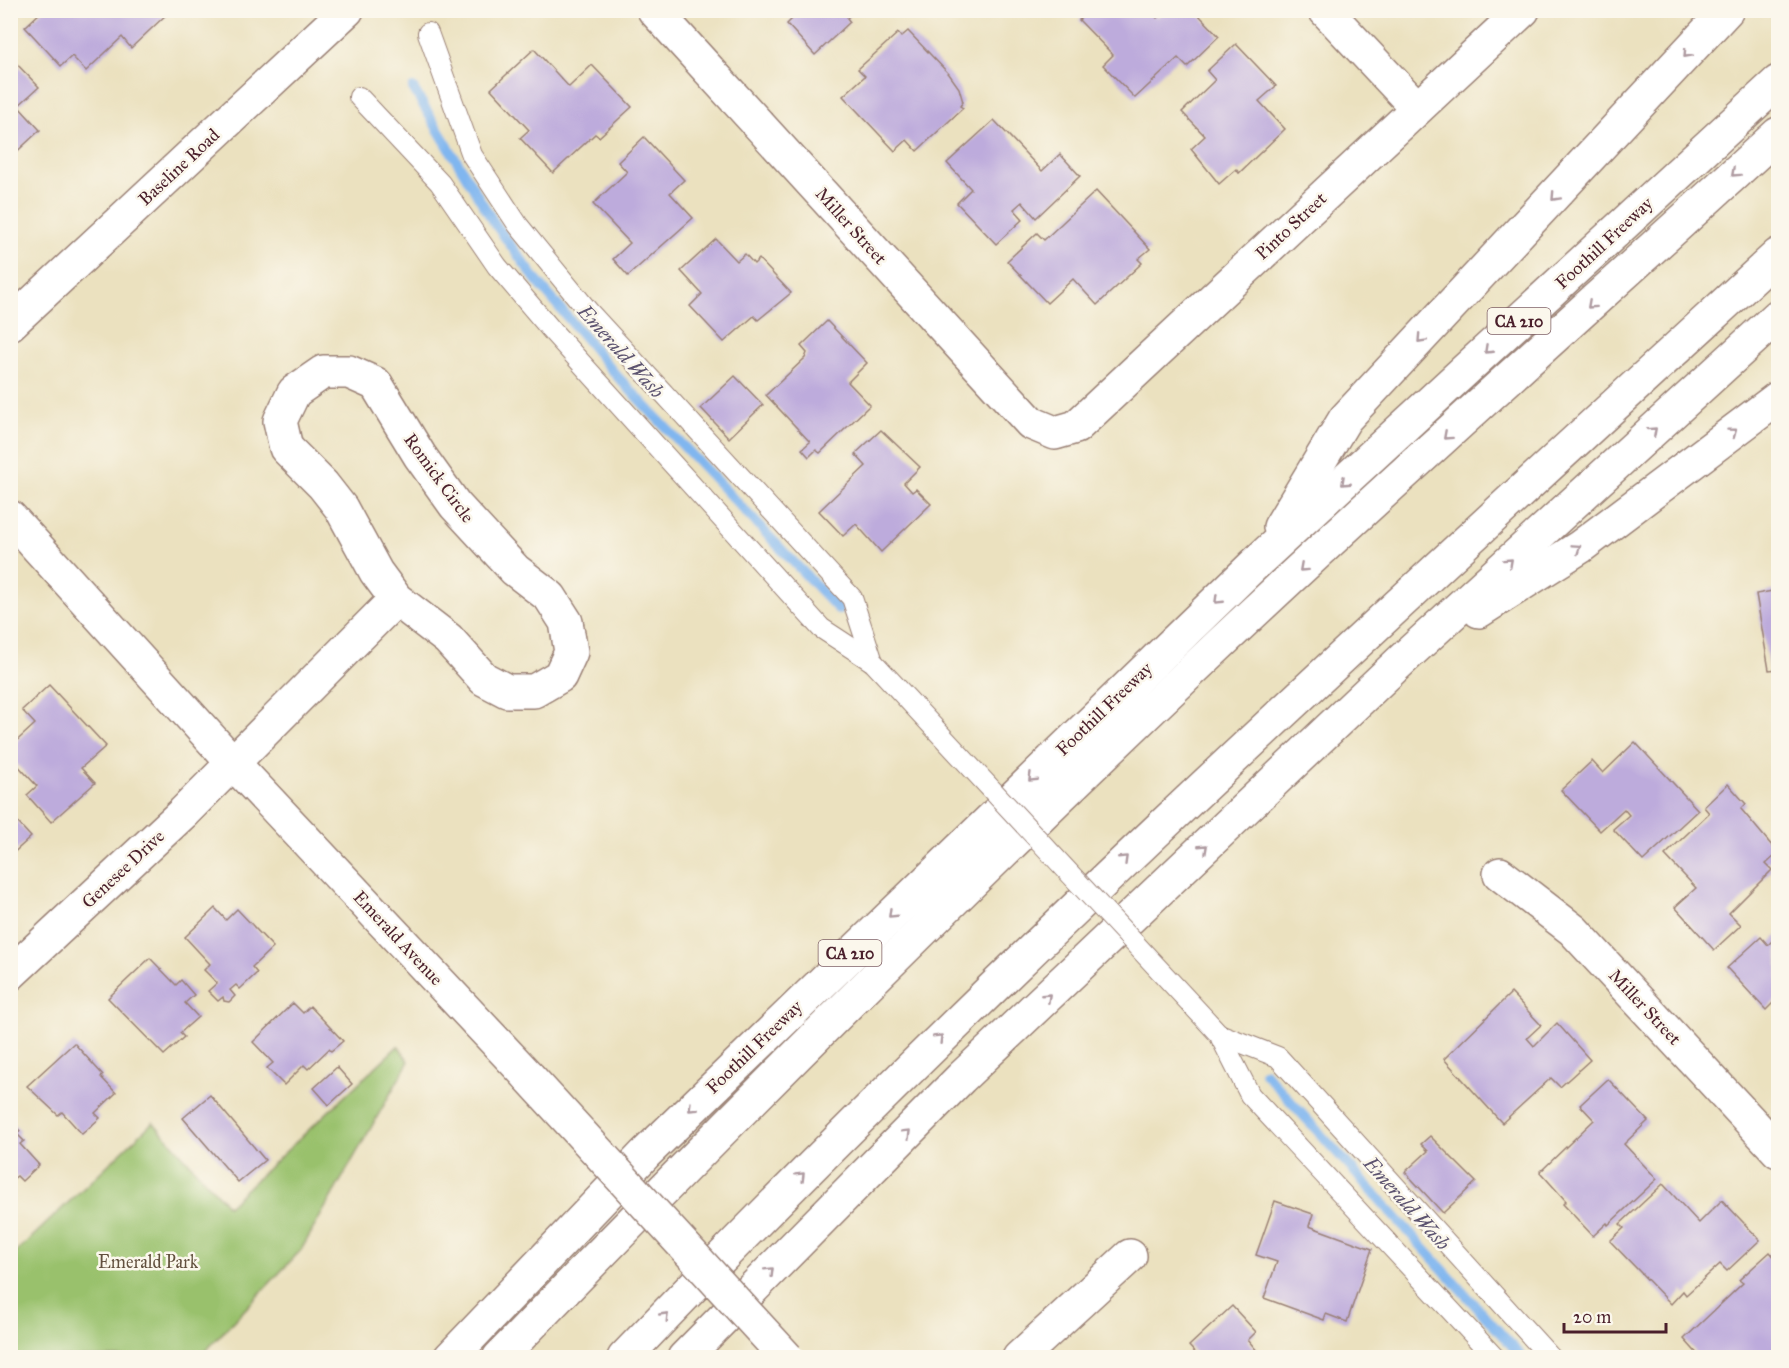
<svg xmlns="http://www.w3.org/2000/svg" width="1789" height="1368" font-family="'IM FELL Great Primer',serif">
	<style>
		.green { fill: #99c16c; stroke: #72704c; stroke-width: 1.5 }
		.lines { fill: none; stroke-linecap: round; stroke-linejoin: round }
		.stream { stroke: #80b6ef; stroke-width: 10 }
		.building { fill: #bdabdc }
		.service-casing { stroke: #9a8075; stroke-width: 22 }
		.minor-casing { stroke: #9a8075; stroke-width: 36 }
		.tertiary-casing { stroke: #9a8075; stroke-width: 36 }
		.primary-casing { stroke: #9a8075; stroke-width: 36 }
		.motorway-casing { stroke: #9a8075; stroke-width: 36 }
		.service { stroke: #fff; stroke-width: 20 }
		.minor { stroke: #fff; stroke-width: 33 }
		.tertiary { stroke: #fff; stroke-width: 33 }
		.primary { stroke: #fff; stroke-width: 33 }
		.motorway { stroke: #fff; stroke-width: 33 }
		.service-bridge-casing { stroke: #9a8075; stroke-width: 22; stroke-linecap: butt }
		.tertiary-bridge-casing { stroke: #9a8075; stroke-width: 36; stroke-linecap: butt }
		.service-bridge { stroke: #fff; stroke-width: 20 }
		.tertiary-bridge { stroke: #fff; stroke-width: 33 }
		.oneway { stroke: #ae9aa0 }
		.labels { text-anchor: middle; stroke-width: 5; stroke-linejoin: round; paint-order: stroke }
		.shield { fill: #fbf7ec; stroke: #7f6065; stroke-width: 1.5 }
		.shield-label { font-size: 16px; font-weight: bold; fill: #4a1f2b }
		.street-label { font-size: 18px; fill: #4a1f2b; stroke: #fbf7ec }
		.park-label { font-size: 18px; fill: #62503e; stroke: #fbf7ec }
		.water-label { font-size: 20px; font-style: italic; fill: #5d5470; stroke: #fbf7ec }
	</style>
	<rect width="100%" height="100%" fill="#fbf7ec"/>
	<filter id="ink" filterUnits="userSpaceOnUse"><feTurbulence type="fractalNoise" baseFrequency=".0167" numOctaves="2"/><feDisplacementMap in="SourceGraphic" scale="12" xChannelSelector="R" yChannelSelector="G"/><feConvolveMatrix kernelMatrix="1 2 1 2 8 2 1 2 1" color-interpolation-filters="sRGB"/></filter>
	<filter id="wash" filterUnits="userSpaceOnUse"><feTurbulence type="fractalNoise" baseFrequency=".008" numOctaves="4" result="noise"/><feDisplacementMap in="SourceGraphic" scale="24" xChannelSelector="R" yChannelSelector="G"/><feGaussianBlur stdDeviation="1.35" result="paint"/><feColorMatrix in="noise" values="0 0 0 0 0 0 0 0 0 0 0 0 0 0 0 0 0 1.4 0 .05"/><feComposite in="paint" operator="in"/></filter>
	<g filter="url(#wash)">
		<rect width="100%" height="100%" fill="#ebe1bf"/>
		<polygon class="green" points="398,1046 409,1061 301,1250 200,1357 11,1357 11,1257 153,1122 228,1206"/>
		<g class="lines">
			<g class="stream">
				<polyline points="413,88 493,221 537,281 616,375 839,610"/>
				<polyline points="1265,1073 1523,1358"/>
			</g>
		</g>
		<g id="blocks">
			<g class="building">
				<polygon points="43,10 166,10 168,13 131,48 122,37 86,71 72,56 61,66 25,27"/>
				<polygon points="796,10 855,10 847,18 850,22 815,55 787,24 798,13"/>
				<polygon points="1089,10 1142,10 1145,14 1150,10 1157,18 1165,10 1194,10 1219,36 1187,67 1178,58 1135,98 1103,65 1113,55 1079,20"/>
				<polygon points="908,31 949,74 959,88 963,102 960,106 963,108 917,151 907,140 895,151 843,96 865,76 858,69 898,33 901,37"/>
				<polygon points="1236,44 1276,86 1259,101 1285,129 1239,173 1236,169 1219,184 1191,149 1205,136 1182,112 1215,80 1207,71"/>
				<polygon points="534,49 569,87 592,65 632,107 599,137 595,134 553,173 520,138 529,130 491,89"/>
				<polygon points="10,57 39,87 18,106 40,130 10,158"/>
				<polygon points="994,120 1042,171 1060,154 1080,176 1036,218 1022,202 1014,209 1023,219 996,244 957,203 971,189 947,163"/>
				<polygon points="644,137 684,180 670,193 693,218 628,276 613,259 630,243 593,204 627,172 618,162"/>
				<polygon points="1096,191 1150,249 1138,259 1142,263 1097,305 1073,279 1047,303 1007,261 1037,233 1044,240"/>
				<polygon points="716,239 737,261 745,254 754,264 759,259 791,293 758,320 754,316 724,342 690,306 702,294 681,271"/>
				<polygon points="827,321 867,363 848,382 870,405 820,453 816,450 809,457 802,449 810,442 766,395 805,358 807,353 801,346"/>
				<polygon points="735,376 763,405 729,438 701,408"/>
				<polygon points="881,430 920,467 904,483 912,492 916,489 931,504 881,552 856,524 843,536 819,511 866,466 855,454"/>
				<polygon points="1778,590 1778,669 1769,670 1756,594"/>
				<polygon points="49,685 106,746 81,768 95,783 51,822 27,795 37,786 10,757 10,747 35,724 22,710"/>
				<polygon points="1635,742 1698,810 1643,861 1613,829 1629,815 1624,809 1600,831 1561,790 1592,761 1603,773"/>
				<polygon points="1728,784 1746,804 1741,809 1778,853 1766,864 1772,870 1729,913 1741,925 1714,950 1675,907 1696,888 1665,855 1709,813 1704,807"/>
				<polygon points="10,814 31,837 10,856"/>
				<polygon points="215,908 226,920 237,909 273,947 252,967 257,973 240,989 236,985 230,990 235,996 229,1002 224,1001 223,997 218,1001 208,991 217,983 204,970 210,964 185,937"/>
				<polygon points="1778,935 1778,998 1766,1010 1727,968 1761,937 1768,945"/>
				<polygon points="150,958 176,985 181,980 194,995 185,1003 198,1017 180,1033 184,1037 164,1055 108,998"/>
				<polygon points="1511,993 1541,1025 1527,1038 1534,1046 1557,1023 1590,1060 1560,1087 1551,1078 1502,1123 1444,1059"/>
				<polygon points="293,1003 303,1013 310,1006 343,1041 331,1051 329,1049 308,1069 304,1065 284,1085 267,1068 273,1063 253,1042"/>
				<polygon points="74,1043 103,1075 101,1077 116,1093 95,1113 100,1118 82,1134 62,1112 58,1115 27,1086"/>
				<polygon points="337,1067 352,1084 329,1105 314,1088"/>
				<polygon points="1608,1079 1648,1121 1624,1144 1657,1179 1608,1225 1607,1223 1593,1236 1563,1204 1566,1201 1540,1172 1594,1120 1580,1105"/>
				<polygon points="210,1095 265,1160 238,1182 183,1118"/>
				<polygon points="10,1121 20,1131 17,1134 24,1141 20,1144 39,1165 22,1181 17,1176 10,1181"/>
				<polygon points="1430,1136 1476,1182 1443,1213 1405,1172 1428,1151 1421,1144"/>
				<polygon points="1663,1184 1699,1223 1722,1200 1760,1240 1727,1271 1720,1264 1686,1295 1683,1291 1671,1304 1610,1241 1624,1228 1620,1224"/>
				<polygon points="1275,1201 1313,1214 1309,1226 1372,1249 1347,1322 1326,1314 1324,1320 1264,1298 1277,1262 1256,1255"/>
				<polygon points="1770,1252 1778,1261 1778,1305 1776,1307 1778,1309 1778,1358 1701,1358 1684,1339 1743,1283 1739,1280"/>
				<polygon points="1232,1306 1256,1332 1248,1340 1263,1358 1200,1358 1189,1346"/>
			</g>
		</g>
	</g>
	<g filter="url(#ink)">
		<use href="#blocks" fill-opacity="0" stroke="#9a8075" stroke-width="1.5"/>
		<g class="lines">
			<defs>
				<g id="service">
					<polyline points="428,33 472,155 518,225 589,312 852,598 873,662"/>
					<polyline points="359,97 440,183 497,266 554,333 821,628 873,662"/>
					<polyline points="1219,1034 1278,1057 1551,1358"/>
					<polyline points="1219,1034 1250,1095 1495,1358"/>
				</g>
				<g id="minor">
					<polyline points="654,10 1031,423 1055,433 1076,427 1523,10"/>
					<polyline points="1325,10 1417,108"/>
					<polyline points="1500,874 1573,930 1778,1151"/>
					<polyline points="10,974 183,813 396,599 376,572 341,508 323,485 286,448 280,421 294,392 323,372 349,372 376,384 420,456 455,505 515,570 550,597 566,622 571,652 560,676 534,691 507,691 484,679 448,639 396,599"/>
					<polyline points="1019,1358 1130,1256"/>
				</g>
				<polyline id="tertiary" points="10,517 233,763 529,1077"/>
				<polyline id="primary" points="10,324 347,10"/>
				<g id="motorway">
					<polyline points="1280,527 1345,419 1727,10"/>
					<polyline points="1479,611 1580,547 1778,398"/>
					<polyline points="450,1358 645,1154 1260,559 1778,82"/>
					<path d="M499 1358C734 1115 974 876 1220 644 1403 471 1592 304 1778 134"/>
					<path d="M624 1358C993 973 1386 615 1778 255"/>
					<polyline points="684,1358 961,1078 1404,658 1778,316"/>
				</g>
			</defs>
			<use href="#service" class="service-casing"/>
			<use href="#minor" class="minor-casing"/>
			<use href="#tertiary" class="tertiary-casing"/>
			<use href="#primary" class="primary-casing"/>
			<use href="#motorway" class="motorway-casing"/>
			<use href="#service" class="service"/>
			<use href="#minor" class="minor"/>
			<use href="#tertiary" class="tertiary"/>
			<use href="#primary" class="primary"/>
			<use href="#motorway" class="motorway"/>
			<defs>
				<polyline id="service-bridge" points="873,662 1219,1034"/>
				<polyline id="tertiary-bridge" points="529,1077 787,1358"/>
			</defs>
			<use href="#service-bridge" class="service-bridge-casing"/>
			<use href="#tertiary-bridge" class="tertiary-bridge-casing"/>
			<use href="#service-bridge" class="service-bridge"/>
			<use href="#tertiary-bridge" class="tertiary-bridge"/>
		</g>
		<defs><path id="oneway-chevron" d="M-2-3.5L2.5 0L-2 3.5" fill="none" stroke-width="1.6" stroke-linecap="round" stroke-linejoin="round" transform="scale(1.5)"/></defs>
		<g class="oneway">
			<use href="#oneway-chevron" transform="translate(1687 54) rotate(133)"/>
			<use href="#oneway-chevron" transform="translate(1735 173) rotate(138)"/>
			<use href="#oneway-chevron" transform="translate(1555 197) rotate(133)"/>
			<use href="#oneway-chevron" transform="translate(1591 305) rotate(138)"/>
			<use href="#oneway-chevron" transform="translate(1421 339) rotate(133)"/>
			<use href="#oneway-chevron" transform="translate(1488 350) rotate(137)"/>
			<use href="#oneway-chevron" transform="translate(1653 431) rotate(-42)"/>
			<use href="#oneway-chevron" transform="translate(1733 432) rotate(-37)"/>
			<use href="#oneway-chevron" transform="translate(1447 436) rotate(138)"/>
			<use href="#oneway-chevron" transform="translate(1345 482) rotate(137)"/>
			<use href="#oneway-chevron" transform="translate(1577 548) rotate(-34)"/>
			<use href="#oneway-chevron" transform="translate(1509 562) rotate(-42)"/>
			<use href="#oneway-chevron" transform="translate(1303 568) rotate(138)"/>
			<use href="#oneway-chevron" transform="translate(1218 600) rotate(136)"/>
			<use href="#oneway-chevron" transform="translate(1032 778) rotate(136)"/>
			<use href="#oneway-chevron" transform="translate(1204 848) rotate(-43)"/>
			<use href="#oneway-chevron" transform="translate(1124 859) rotate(-44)"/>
			<use href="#oneway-chevron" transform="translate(892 914) rotate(136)"/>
			<use href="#oneway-chevron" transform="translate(1047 997) rotate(-43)"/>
			<use href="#oneway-chevron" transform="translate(939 1038) rotate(-45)"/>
			<use href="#oneway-chevron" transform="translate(692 1108) rotate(136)"/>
			<use href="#oneway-chevron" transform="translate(907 1133) rotate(-45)"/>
			<use href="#oneway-chevron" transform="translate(801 1176) rotate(-45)"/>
			<use href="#oneway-chevron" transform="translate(770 1271) rotate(-45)"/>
			<use href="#oneway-chevron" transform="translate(665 1316) rotate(-46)"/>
		</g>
	</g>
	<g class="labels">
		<g class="shield">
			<rect x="1487.5" y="308" width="63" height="26" rx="4.5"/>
			<rect x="818.5" y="940" width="63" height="26" rx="4.5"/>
		</g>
		<g class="shield-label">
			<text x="1519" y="327">CA 210</text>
			<text x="850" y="959">CA 210</text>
		</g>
		<g class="street-label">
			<text transform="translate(179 167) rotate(-43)" y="6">Baseline Road</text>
			<text transform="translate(851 226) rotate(48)" y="6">Miller Street</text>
			<text transform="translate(1291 226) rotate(-43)" y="6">Pinto Street</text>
			<text transform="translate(1604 243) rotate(-43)" y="6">Foothill Freeway</text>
			<text transform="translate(439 478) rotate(54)" y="6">Romick Circle</text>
			<text transform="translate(1104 709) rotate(-44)" y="6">Foothill Freeway</text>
			<text transform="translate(123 869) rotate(-43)" y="6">Genesee Drive</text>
			<text transform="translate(398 938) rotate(47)" y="6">Emerald Avenue</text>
			<text transform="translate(1645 1007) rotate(47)" y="6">Miller Street</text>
			<text transform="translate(754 1047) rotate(-44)" y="6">Foothill Freeway</text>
		</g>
		<g class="park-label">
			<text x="148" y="1268">Emerald Park</text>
		</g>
		<g class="water-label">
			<text transform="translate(621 351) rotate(48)" y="7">Emerald Wash</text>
			<text transform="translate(1407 1203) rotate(48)" y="7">Emerald Wash</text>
		</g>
	</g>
	<rect width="1789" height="1368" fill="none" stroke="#fbf7ec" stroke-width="36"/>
	<path d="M1564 1323v9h102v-9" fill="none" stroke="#4a1f2b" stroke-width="3"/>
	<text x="1573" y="1323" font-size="18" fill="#4a1f2b" stroke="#fbf7ec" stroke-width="4.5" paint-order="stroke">20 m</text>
</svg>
